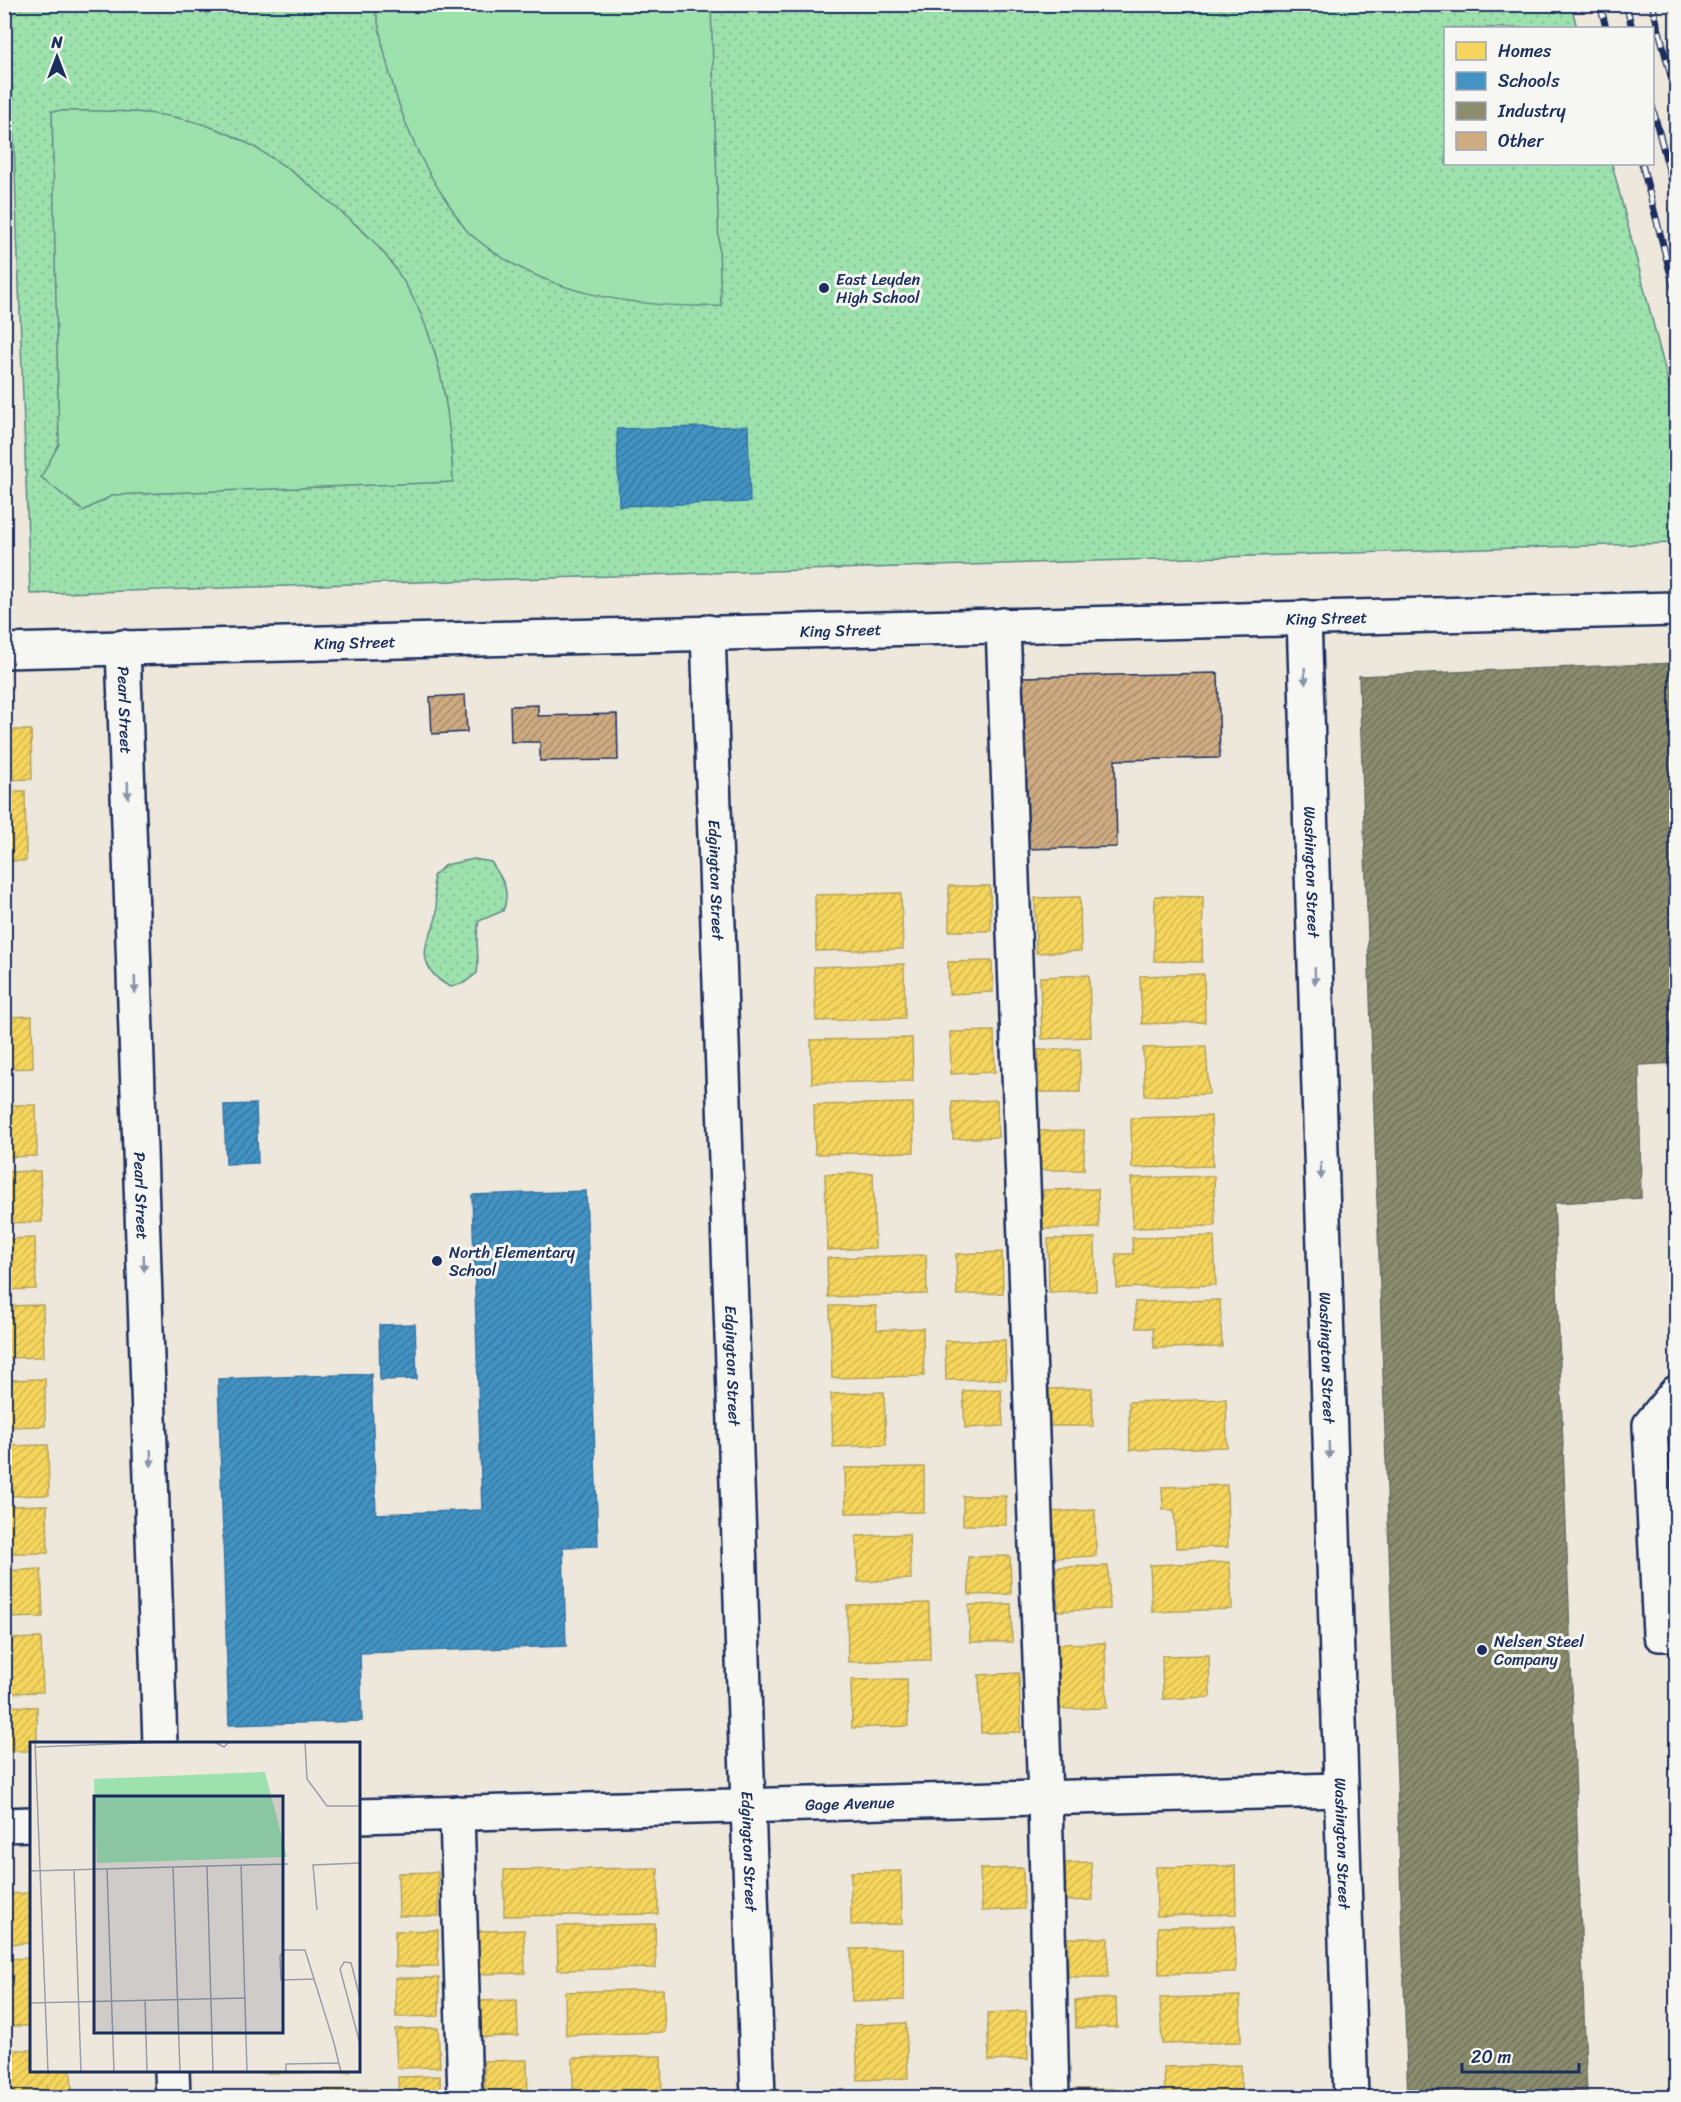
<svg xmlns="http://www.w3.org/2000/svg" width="1681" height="2102" font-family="Sriracha,sans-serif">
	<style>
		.park { fill: url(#park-dots); stroke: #5c8886; stroke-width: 1.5 }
		.pitch { fill: #9de1ad; stroke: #5c8886; stroke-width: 1.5 }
		.homes { fill: url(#homes-hatch); stroke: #b4a35d; stroke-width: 1.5 }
		.schools { fill: url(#schools-hatch); stroke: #3775a5; stroke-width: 1.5 }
		.industry { fill: url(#industry-hatch); stroke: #6a7069; stroke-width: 1.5 }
		.building { fill: url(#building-hatch); stroke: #1b2f5e; stroke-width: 1.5 }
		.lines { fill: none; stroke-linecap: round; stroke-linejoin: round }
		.minor-casing { stroke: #1b2f5e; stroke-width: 38 }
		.minor { stroke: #f6f6f2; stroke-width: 33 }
		.rail-casing { stroke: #1b2f5e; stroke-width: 7 }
		.rail { stroke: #f6f6f2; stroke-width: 4.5; stroke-dasharray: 14; stroke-linecap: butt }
		.oneway { fill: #8892a8 }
		.poi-dot { fill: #1b2f5e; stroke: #f6f6f2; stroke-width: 2 }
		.labels { text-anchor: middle; stroke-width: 6; stroke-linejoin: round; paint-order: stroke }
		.poi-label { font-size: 16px; fill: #1b2f5e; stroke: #f6f6f2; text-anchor: start }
		.street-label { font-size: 16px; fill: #1b2f5e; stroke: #f6f6f2 }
		.inset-road { fill: none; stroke: #9a9da9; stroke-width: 1.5 }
		.view { fill: #1b2f5e; fill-opacity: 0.15; stroke: #1b2f5e; stroke-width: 3 }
		.inset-edge { fill: none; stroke: #1b2f5e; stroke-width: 3 }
	</style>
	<defs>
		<pattern id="park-dots" width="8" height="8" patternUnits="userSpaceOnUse" patternTransform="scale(1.5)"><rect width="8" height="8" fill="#9de1ad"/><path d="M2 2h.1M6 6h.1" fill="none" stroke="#87c197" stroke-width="1.8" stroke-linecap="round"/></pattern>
		<pattern id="homes-hatch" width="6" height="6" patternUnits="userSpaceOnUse" patternTransform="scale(1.5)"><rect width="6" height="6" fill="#f6d55c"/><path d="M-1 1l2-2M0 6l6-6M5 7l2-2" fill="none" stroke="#d2b752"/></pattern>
		<pattern id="schools-hatch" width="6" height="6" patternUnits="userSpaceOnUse" patternTransform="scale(1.5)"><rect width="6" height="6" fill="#4393c3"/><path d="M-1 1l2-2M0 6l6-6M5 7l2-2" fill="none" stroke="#3778a2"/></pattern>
		<pattern id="industry-hatch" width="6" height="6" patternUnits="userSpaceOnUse" patternTransform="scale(1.5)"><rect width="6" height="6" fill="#8c8c6e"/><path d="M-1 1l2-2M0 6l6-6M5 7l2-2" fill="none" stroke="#72735e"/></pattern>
		<pattern id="building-hatch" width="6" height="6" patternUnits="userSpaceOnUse" patternTransform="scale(1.5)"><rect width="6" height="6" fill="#ceab81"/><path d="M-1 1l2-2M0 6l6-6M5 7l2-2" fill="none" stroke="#a68c6d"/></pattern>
	</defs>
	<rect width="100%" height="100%" fill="#eee7db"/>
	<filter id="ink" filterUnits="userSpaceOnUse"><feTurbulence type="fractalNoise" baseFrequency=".0167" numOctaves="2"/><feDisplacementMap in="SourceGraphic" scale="12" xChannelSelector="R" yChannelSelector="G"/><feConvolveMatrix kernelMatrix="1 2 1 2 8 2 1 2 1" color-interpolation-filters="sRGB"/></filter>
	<g filter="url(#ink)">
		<g class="park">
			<polygon points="9,5 1571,5 1577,28 1446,28 1446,164 1612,164 1676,412 1676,543 30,594"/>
			<path d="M474 859 491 862C503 880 511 890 503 911L479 921C474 939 480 955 477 973L464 983 451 987C435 980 422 965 426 946 429 933 437 924 437 909 436 898 433 888 433 876L445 865Z"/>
		</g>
		<g class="pitch">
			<path d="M375 5H711L721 306C632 308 539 294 469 233 461 225 455 213 448 203 406 143 387 76 375 5Z"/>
			<path d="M52 111C107 110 167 109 219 130 258 145 302 177 333 205 346 217 361 228 373 241 435 307 450 396 453 482L113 495 83 511 41 477 59 444Z"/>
		</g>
		<g class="homes">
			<polygon points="4,730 31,730 32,779 4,780"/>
			<polygon points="4,791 25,791 26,861 4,861"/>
			<polygon points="949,886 990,886 991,931 949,931"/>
			<polygon points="901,893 903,949 816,951 815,895"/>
			<polygon points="1155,896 1203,897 1202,962 1154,961"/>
			<polygon points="1080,897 1081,951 1036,953 1035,898"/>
			<polygon points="992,961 993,992 949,994 948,962"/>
			<polygon points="904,964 905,1018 816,1021 814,967"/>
			<polygon points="1204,974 1205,1022 1142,1024 1140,976"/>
			<polygon points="1089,975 1091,1037 1042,1039 1040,977"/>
			<polygon points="32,1016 33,1068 4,1069 4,1017"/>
			<polygon points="994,1031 995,1072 951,1074 950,1032"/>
			<polygon points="912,1038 913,1081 812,1083 811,1040"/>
			<polygon points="1206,1046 1209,1094 1145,1096 1143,1048"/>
			<polygon points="1080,1049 1080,1092 1039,1092 1038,1050"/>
			<polygon points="997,1100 998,1137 953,1139 952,1102"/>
			<polygon points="913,1103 914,1152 815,1154 814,1105"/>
			<polygon points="4,1105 36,1105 37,1156 4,1157"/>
			<polygon points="1211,1116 1213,1166 1132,1168 1131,1118"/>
			<polygon points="1084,1130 1084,1170 1039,1170 1039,1131"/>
			<polygon points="40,1171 42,1222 4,1223 4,1172"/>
			<polygon points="873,1173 875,1248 827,1250 825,1174"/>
			<polygon points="1214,1176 1215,1226 1133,1228 1131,1178"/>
			<polygon points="1098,1189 1099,1228 1043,1229 1043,1190"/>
			<polygon points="1214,1236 1216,1285 1117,1288 1116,1254 1133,1254 1132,1238"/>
			<polygon points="35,1238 36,1289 4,1290 4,1239"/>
			<polygon points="1095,1238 1096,1291 1049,1292 1048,1239"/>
			<polygon points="1002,1252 1003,1293 957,1295 956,1254"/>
			<polygon points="926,1255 927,1294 828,1297 827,1258"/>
			<polygon points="1220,1300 1222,1347 1154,1348 1153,1328 1136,1328 1135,1302"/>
			<polygon points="43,1305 44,1357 4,1358 4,1306"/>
			<polygon points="830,1306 876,1306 877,1330 923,1328 924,1376 832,1378"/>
			<polygon points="1005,1340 1006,1379 946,1380 945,1341"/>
			<polygon points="45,1379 45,1426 4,1427 4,1380"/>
			<polygon points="1092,1388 1093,1426 1049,1426 1049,1389"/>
			<polygon points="1001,1389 1003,1426 965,1428 963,1391"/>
			<polygon points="884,1392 886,1445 833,1447 831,1394"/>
			<polygon points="1226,1399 1227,1447 1130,1450 1129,1402"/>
			<polygon points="48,1445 49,1495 4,1496 4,1446"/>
			<polygon points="924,1467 924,1512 846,1513 845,1468"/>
			<polygon points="1227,1485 1228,1547 1176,1548 1174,1510 1163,1510 1162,1487"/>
			<rect x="963" y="1496" width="43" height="29"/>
			<polygon points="47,1505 48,1553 4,1553 4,1506"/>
			<polygon points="1095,1510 1096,1556 1050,1558 1048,1512"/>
			<polygon points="909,1534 911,1579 858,1582 856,1536"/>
			<polygon points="1010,1556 1011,1594 969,1595 968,1557"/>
			<polygon points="1230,1562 1232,1609 1152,1612 1150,1565"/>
			<polygon points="1108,1566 1110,1609 1058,1611 1056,1567"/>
			<polygon points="41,1569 43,1617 4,1618 4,1571"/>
			<polygon points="929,1603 930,1660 848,1662 847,1605"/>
			<polygon points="1011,1604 1012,1642 970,1642 969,1605"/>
			<polygon points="41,1638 43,1692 4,1693 4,1639"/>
			<polygon points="1105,1643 1107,1708 1059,1709 1057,1644"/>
			<polygon points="1209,1655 1210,1697 1163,1699 1162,1656"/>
			<polygon points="1019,1673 1021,1732 981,1733 979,1675"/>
			<polygon points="907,1679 908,1726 852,1728 851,1680"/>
			<polygon points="4,1706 37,1707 37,1744 32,1744 32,1751 4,1751"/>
			<polygon points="1091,1862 1093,1900 1066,1901 1065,1863"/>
			<polygon points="1235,1866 1236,1914 1157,1916 1156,1867"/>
			<polygon points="658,1868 658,1914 504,1916 504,1870"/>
			<polygon points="1023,1868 1024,1909 982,1911 980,1869"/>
			<polygon points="901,1871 902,1924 851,1925 851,1872"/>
			<polygon points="438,1872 439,1916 399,1916 398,1873"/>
			<polygon points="32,1893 32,1943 4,1944 4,1894"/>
			<polygon points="655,1924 656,1968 558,1970 557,1926"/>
			<polygon points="1235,1926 1236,1972 1159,1974 1158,1927"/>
			<polygon points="438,1930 438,1966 395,1967 395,1931"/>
			<polygon points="524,1930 525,1973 479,1974 478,1931"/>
			<rect x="1068" y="1938" width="40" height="39"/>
			<polygon points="903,1948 904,2000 852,2002 851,1949"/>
			<polygon points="32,1958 32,2026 9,2026 7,1959"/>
			<polygon points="395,1978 439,1978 439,2016 396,2017"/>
			<polygon points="663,1989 665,2032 566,2035 565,1992"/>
			<polygon points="1240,1996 1241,2042 1162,2044 1160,1998"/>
			<polygon points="1116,1998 1117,2027 1076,2028 1075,2000"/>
			<polygon points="517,2000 518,2036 480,2037 479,2001"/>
			<polygon points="1026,2011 1028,2059 989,2061 987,2013"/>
			<polygon points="906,2023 908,2078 858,2080 855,2025"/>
			<polygon points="438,2028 440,2067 397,2068 395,2029"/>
			<polygon points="10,2050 32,2050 32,2070 71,2070 72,2098 4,2098 4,2065 10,2065"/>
			<polygon points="661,2056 662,2098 573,2098 573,2058"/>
			<polygon points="527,2060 528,2098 485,2098 484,2061"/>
			<polygon points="1241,2065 1241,2098 1165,2098 1164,2067"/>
			<polygon points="261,2070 350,2070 350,2072 262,2073"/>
			<polygon points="440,2076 440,2098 399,2098 398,2077"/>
			<polygon points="368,2089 368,2098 307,2098 307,2090"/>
			<rect x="1074" y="2089" width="39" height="9"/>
			<polygon points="945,2092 945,2098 855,2098 855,2094"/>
		</g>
		<g class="schools">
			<polygon points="748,426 750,502 619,506 617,429"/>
			<polygon points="256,1104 258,1163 226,1164 224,1105"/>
			<polygon points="586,1191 598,1546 563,1547 566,1646 360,1653 362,1721 229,1725 218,1379 371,1374 376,1514 482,1510 472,1195"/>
			<polygon points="415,1324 417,1379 380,1380 379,1325"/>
		</g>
		<polygon class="industry" points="1676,663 1676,1063 1639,1065 1641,1198 1554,1203 1587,2098 1408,2098 1359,676"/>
		<g class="building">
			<polygon points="1218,673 1220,758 1115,760 1117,847 1022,849 1019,677"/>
			<polygon points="465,695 467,732 432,734 430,697"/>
			<polygon points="538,705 538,716 617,714 618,760 540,761 540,742 511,742 510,706"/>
		</g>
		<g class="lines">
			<defs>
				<g id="minor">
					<path id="s1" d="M1304 617 1351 2098"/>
					<polyline points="1003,625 1045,1798 1052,2098"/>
					<path id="s2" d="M708 632 758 2098"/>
					<path id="s3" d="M123 647 160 1744"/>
					<path id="s4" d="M4 651 1676 609"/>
					<polyline points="1676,1393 1650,1425 1660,1634 1676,1634"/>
					<polyline points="457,1813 465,2098"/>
					<path id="s5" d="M358 1816 1340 1790"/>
					<polyline points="4,1825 32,1824"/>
					<polyline points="172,2070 173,2098"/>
				</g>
			</defs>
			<use href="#minor" class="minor-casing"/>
			<use href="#minor" class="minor"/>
			<defs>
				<g id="rail">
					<polyline points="1600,4 1606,28"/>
					<polyline points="1626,4 1632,28"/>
					<polyline points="1652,4 1676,95"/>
					<polyline points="1652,106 1676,196"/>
					<polyline points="1642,164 1676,295"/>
				</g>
			</defs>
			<use href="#rail" class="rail-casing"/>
			<use href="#rail" class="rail"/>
		</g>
		<defs><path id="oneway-solid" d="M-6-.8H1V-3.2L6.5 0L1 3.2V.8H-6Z" transform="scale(1.5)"/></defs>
		<g class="oneway">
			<use href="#oneway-solid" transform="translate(1305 676) rotate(88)"/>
			<use href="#oneway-solid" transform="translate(128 790) rotate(88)"/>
			<use href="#oneway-solid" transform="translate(1315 976) rotate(88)"/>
			<use href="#oneway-solid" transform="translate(135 985) rotate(88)"/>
			<use href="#oneway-solid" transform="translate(1321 1171) rotate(88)"/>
			<use href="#oneway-solid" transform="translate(144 1263) rotate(88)"/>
			<use href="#oneway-solid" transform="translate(1329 1450) rotate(88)"/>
			<use href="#oneway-solid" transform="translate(151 1458) rotate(88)"/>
		</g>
	</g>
	<g class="poi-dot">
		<circle cx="824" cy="288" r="6"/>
		<circle cx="437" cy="1261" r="6"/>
		<circle cx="1482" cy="1650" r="6"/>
	</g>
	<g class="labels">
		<g class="poi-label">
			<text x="836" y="285">East Leyden<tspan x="836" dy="18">High School</tspan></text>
			<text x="449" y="1258">North Elementary<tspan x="449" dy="18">School</tspan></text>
			<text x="1494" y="1647">Nelsen Steel<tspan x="1494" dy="18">Company</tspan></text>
		</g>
		<g class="street-label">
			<text dy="6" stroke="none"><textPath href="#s4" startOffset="1323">King Street</textPath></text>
			<text dy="6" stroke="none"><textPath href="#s4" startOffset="837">King Street</textPath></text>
			<text dy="6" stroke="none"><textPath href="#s4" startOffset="351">King Street</textPath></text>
			<text dy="6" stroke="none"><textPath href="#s3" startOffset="63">Pearl Street</textPath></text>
			<text dy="6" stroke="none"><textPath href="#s1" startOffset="255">Washington Street</textPath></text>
			<text dy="6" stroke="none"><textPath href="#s2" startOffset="248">Edgington Street</textPath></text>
			<text dy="6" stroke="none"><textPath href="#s3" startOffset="549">Pearl Street</textPath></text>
			<text dy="6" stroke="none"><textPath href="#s1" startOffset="741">Washington Street</textPath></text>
			<text dy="6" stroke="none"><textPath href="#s2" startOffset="734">Edgington Street</textPath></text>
			<text dy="6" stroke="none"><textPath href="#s5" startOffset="492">Gage Avenue</textPath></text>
			<text dy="6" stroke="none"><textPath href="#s1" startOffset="1227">Washington Street</textPath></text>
			<text dy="6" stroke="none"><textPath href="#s2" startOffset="1220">Edgington Street</textPath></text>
		</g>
	</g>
	<g transform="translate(30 1742)">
		<rect width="330" height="330" fill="#eee7db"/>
		<path d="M235 30 257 115 67 121 64 37Z" fill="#9de1ad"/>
		<path d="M143 43 147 48 145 88 127 86 113 75 106 46H139ZM69 66 88 68 106 81 115 108 73 111 68 108Z" fill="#9de1ad"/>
		<path class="inset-road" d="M5 0 18 330M184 0 194 5 199 0M275 0 277 37 297 64H330M5 5 136 0M211 123 217 330M177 124 183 330M143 125 150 330M77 127 84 330M44 128 51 330M0 129 258 122M287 168 283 123 330 121M284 237 251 238 250 214 255 208H275L284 237 304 301 311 330M330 256 321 221 314 220 310 227 330 302M115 258 117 330M0 261 215 256M256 330V322L309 321"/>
		<path class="view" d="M64 54H253V291H64Z"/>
		<rect width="330" height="330" class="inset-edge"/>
	</g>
	<rect width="1681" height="2102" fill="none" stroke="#f6f6f2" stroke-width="24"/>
	<rect x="12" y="12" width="1657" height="2078" fill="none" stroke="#1b2f5e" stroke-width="2" filter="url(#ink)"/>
	<rect x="1444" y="27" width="210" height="138" fill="#f6f6f2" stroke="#9ea6b7" stroke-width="1.5"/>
	<rect x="1456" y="42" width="30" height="18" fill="#f6d55c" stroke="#9ea6b7" stroke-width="1.5"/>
	<text x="1498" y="57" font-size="18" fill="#1b2f5e">Homes</text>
	<rect x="1456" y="72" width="30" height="18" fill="#4393c3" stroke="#9ea6b7" stroke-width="1.5"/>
	<text x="1498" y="87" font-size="18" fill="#1b2f5e">Schools</text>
	<rect x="1456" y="102" width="30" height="18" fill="#8c8c6e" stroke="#9ea6b7" stroke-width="1.5"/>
	<text x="1498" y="117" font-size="18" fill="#1b2f5e">Industry</text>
	<rect x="1456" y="132" width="30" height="18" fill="#ceab81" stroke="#9ea6b7" stroke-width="1.5"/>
	<text x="1498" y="147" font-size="18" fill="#1b2f5e">Other</text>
	<g transform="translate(57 57)" stroke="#f6f6f2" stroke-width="4.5" paint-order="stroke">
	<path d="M0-4.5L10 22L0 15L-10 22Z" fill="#1b2f5e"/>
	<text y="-9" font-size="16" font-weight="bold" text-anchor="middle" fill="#1b2f5e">N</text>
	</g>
	<path d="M1462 2063v9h117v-9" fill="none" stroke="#1b2f5e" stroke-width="3"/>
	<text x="1471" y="2063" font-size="18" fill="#1b2f5e" stroke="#f6f6f2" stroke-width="4.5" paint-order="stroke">20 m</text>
</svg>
